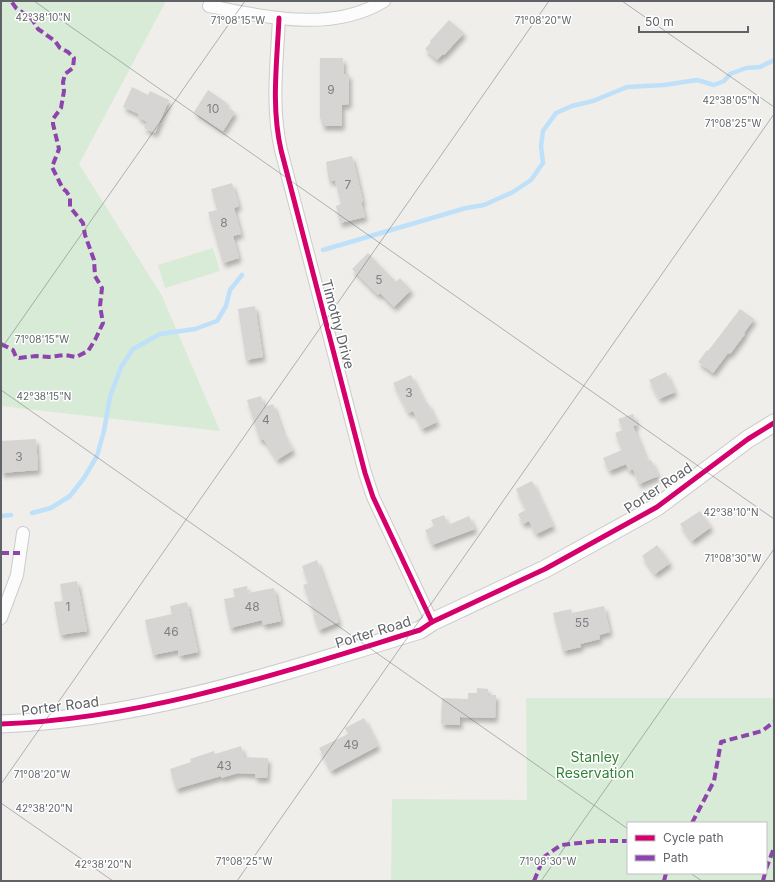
<svg xmlns="http://www.w3.org/2000/svg" width="775" height="882" font-family="Inter,sans-serif">
	<style>
		.green { fill: #d8ebd6; fill-rule: evenodd }
		.lines { fill: none; stroke-linecap: round; stroke-linejoin: round }
		.stream { stroke: #bfe0f9; stroke-width: 4.5 }
		.building { fill: #d6d5d3; filter: url(#shadow) }
		.street-casing { stroke: #cbcccc; stroke-width: 14 }
		.secondary-casing { stroke: #cacacb; stroke-width: 19 }
		.street { stroke: #fdfcfc; stroke-width: 12 }
		.secondary { stroke: #fdfcfc; stroke-width: 17 }
		.quiet { stroke: #8e44ad; stroke-width: 4; stroke-dasharray: 8 4; stroke-linecap: butt }
		.cycleway-casing { stroke: #fff; stroke-width: 8 }
		.cycleway { stroke: #d6006c; stroke-width: 5 }
		.ticks { fill: none; stroke: #5f6368; stroke-width: 1; stroke-opacity: 0.45 }
		.labels { text-anchor: middle; stroke-width: 3; stroke-linejoin: round; paint-order: stroke }
		.number-label { font-size: 12px; fill: #7e8184 }
		.street-label { font-size: 14px; fill: #5f6368; stroke: #fff }
		.park-label { font-size: 14px; fill: #348238; stroke: #fff }
		.ticks-label { font-size: 10px; text-anchor: middle; fill: #5f6368; stroke: #fff; stroke-width: 3; stroke-linejoin: round; paint-order: stroke }
	</style>
	<defs>
		<filter id="shadow"><feDropShadow dx="2.5" dy="4.5" stdDeviation="2" flood-color="#0004"/></filter>
	</defs>
	<rect width="100%" height="100%" fill="#efeeea"/>
	<g class="green">
		<polygon points="1,1 166,1 79,164 162,296 220,431 1,406"/>
		<polygon points="213,248 220,271 165,288 158,265"/>
		<path d="M526 698H774V881H391L392 799 527 800ZM628 823H766V873H628Z"/>
	</g>
	<g class="lines">
		<g class="stream">
			<polyline points="323,250 466,208 484,205 513,192 531,180 543,163 541,146 543,131 556,113 572,106 593,101 627,87 664,85 697,80 714,85 724,81 730,74 746,68 760,67 774,60"/>
			<polyline points="32,513 51,508 70,496 84,478 97,456 104,431 110,397 121,367 133,349 160,334 195,329 217,321 226,306 230,290 242,275"/>
			<polyline points="1,516 11,515"/>
		</g>
	</g>
	<g class="building">
		<polygon points="449,20 464,33 444,55 443,54 437,60 425,49 431,42 430,41"/>
		<polygon points="320,58 343,58 344,74 349,74 349,104 342,105 342,126 322,126 322,119 320,119"/>
		<polygon points="132,87 148,95 150,91 169,100 155,133 144,128 147,122 138,117 139,114 123,107"/>
		<polygon points="208,90 227,103 225,106 235,112 223,131 194,112"/>
		<polygon points="352,156 363,202 361,202 365,217 340,223 336,206 341,204 335,180 329,181 326,162"/>
		<polygon points="232,183 239,206 234,208 241,234 233,236 239,258 223,263 208,212 217,210 211,189"/>
		<polygon points="368,253 396,282 400,278 411,290 394,307 380,293 378,295 352,269"/>
		<polygon points="255,306 263,357 246,360 238,309"/>
		<polygon points="740,309 754,319 744,333 745,334 730,354 728,353 713,373 698,362 707,350 708,351"/>
		<polygon points="666,372 675,392 659,399 649,380"/>
		<polygon points="411,375 425,403 427,402 437,422 422,429 413,411 408,413 393,383"/>
		<polygon points="261,396 264,407 273,404 283,433 293,450 277,460 264,440 260,440 247,400"/>
		<polygon points="633,414 637,425 633,426 647,461 651,460 658,476 639,484 633,469 629,471 626,464 609,471 603,458 622,450 615,433 623,430 618,419"/>
		<polygon points="36,439 38,470 1,473 1,441"/>
		<polygon points="532,481 553,526 536,534 529,521 523,524 518,514 526,510 516,489"/>
		<polygon points="700,511 711,527 692,541 680,524"/>
		<polygon points="444,515 448,525 469,516 475,529 432,545 425,530 434,526 431,520"/>
		<polygon points="657,545 670,563 655,574 642,556"/>
		<polygon points="317,560 339,622 319,630 313,615 315,615 303,585 308,583 302,566"/>
		<polygon points="77,581 87,631 60,635 54,602 63,601 60,584"/>
		<polygon points="247,586 248,593 274,588 281,621 263,625 262,620 230,628 224,599 235,597 233,589"/>
		<polygon points="187,602 198,652 179,656 178,650 153,655 145,620 172,614 170,606"/>
		<polygon points="604,606 610,632 599,635 600,639 580,644 581,647 563,651 553,613 571,609 572,613"/>
		<polygon points="477,688 488,689 488,695 496,695 495,718 460,717 460,725 441,724 442,698 468,699 468,693 477,693"/>
		<polygon points="364,718 378,746 331,771 319,748 348,734 345,728"/>
		<polygon points="241,746 244,757 268,758 267,778 255,778 255,774 238,773 221,778 221,776 176,789 170,769 191,762 190,759 214,751 215,754"/>
	</g>
	<g class="lines">
		<defs>
			<g id="street">
				<path d="M209 6C266 17 331 33 384 1"/>
				<path d="M279 18C277 63 271 106 281 150L365 473 373 497 432 622"/>
				<polyline points="1,618 17,575 23,533"/>
			</g>
			<path id="secondary" d="M1 724C145 719 283 672 420 630L432 622 545 569 657 507 748 439 774 423"/>
		</defs>
		<use href="#street" class="street-casing"/>
		<use href="#secondary" class="secondary-casing"/>
		<use href="#street" class="street"/>
		<use href="#secondary" class="secondary"/>
		<g class="quiet">
			<polyline points="1,344 13,350 16,357 19,358 36,356 49,357 65,355 76,357 88,351 95,340 103,323 100,306 102,288 95,276 94,260 85,235 83,223 70,207 70,197 66,191 63,189 52,167 59,149 53,124 53,119 61,108 64,91 63,82 65,74 73,68 74,58 68,52 60,48 55,41 38,29 32,19 16,8 11,1"/>
			<polyline points="1,553 20,553"/>
			<polyline points="692,823 714,781 721,742 762,731 774,722"/>
			<polyline points="766,869 774,848"/>
			<polyline points="534,881 544,857 561,845 597,841 628,841"/>
			<polyline points="664,881 666,873"/>
			<polyline points="763,881 765,873"/>
		</g>
		<defs>
			<g id="cycleway">
				<path d="M279 18C277 63 271 106 281 150L365 473 373 497 432 622"/>
				<path d="M1 724C145 719 283 672 420 630L432 622 545 569 657 507 748 439 774 423"/>
			</g>
		</defs>
		<use href="#cycleway" class="cycleway-casing"/>
		<use href="#cycleway" class="cycleway"/>
	</g>
	<path class="ticks" d="M34 1 774 519M622 1 774 107M1 349 245 1M1 390 628 829M1 784 549 1M1 803 113 881M690 873 702 881M237 881 774 114M541 881 774 549"/>
	<g class="labels">
		<g class="number-label">
			<text x="331" y="94">9</text>
			<text x="213" y="113">10</text>
			<text x="348" y="189">7</text>
			<text x="224" y="227">8</text>
			<text x="379" y="284">5</text>
			<text x="409" y="397">3</text>
			<text x="266" y="424">4</text>
			<text x="19" y="461">3</text>
			<text x="68" y="611">1</text>
			<text x="252" y="611">48</text>
			<text x="582" y="627">55</text>
			<text x="171" y="636">46</text>
			<text x="351" y="749">49</text>
			<text x="224" y="770">43</text>
		</g>
		<g class="street-label">
			<text transform="translate(338 324) rotate(75)" y="5">Timothy Drive</text>
			<text transform="translate(658 488) rotate(-34)" y="5">Porter Road</text>
			<text transform="translate(373 632) rotate(-17)" y="5">Porter Road</text>
			<text transform="translate(60 706) rotate(-7)" y="5">Porter Road</text>
		</g>
		<g class="park-label">
			<text x="595" y="762">Stanley<tspan x="595" dy="16">Reservation</tspan></text>
		</g>
	</g>
	<g class="ticks-label">
		<text x="43" y="21">42°38'10"N</text>
		<text x="238" y="24">71°08'15"W</text>
		<text x="543" y="24">71°08'20"W</text>
		<text x="731" y="104">42°38'05"N</text>
		<text x="733" y="127">71°08'25"W</text>
		<text x="42" y="343">71°08'15"W</text>
		<text x="44" y="400">42°38'15"N</text>
		<text x="731" y="516">42°38'10"N</text>
		<text x="733" y="562">71°08'30"W</text>
		<text x="42" y="778">71°08'20"W</text>
		<text x="44" y="812">42°38'20"N</text>
		<text x="244" y="865">71°08'25"W</text>
		<text x="548" y="865">71°08'30"W</text>
		<text x="103" y="868">42°38'20"N</text>
	</g>
	<rect width="775" height="882" fill="none" stroke="#5f6368" stroke-width="4"/>
	<rect x="627" y="822" width="140" height="52" fill="#ffffff" stroke="#bfc1c3"/>
	<rect x="635" y="835" width="20" height="6" fill="#d6006c" stroke="#bfc1c3"/>
	<text x="663" y="842" font-size="12" fill="#5f6368">Cycle path</text>
	<rect x="635" y="855" width="20" height="6" fill="#8e44ad" stroke="#bfc1c3"/>
	<text x="663" y="862" font-size="12" fill="#5f6368">Path</text>
	<path d="M639 26v6h109v-6" fill="none" stroke="#5f6368" stroke-width="2"/>
	<text x="645" y="26" font-size="12" fill="#5f6368" stroke="#ffffff" stroke-width="3" paint-order="stroke">50 m</text>
</svg>
